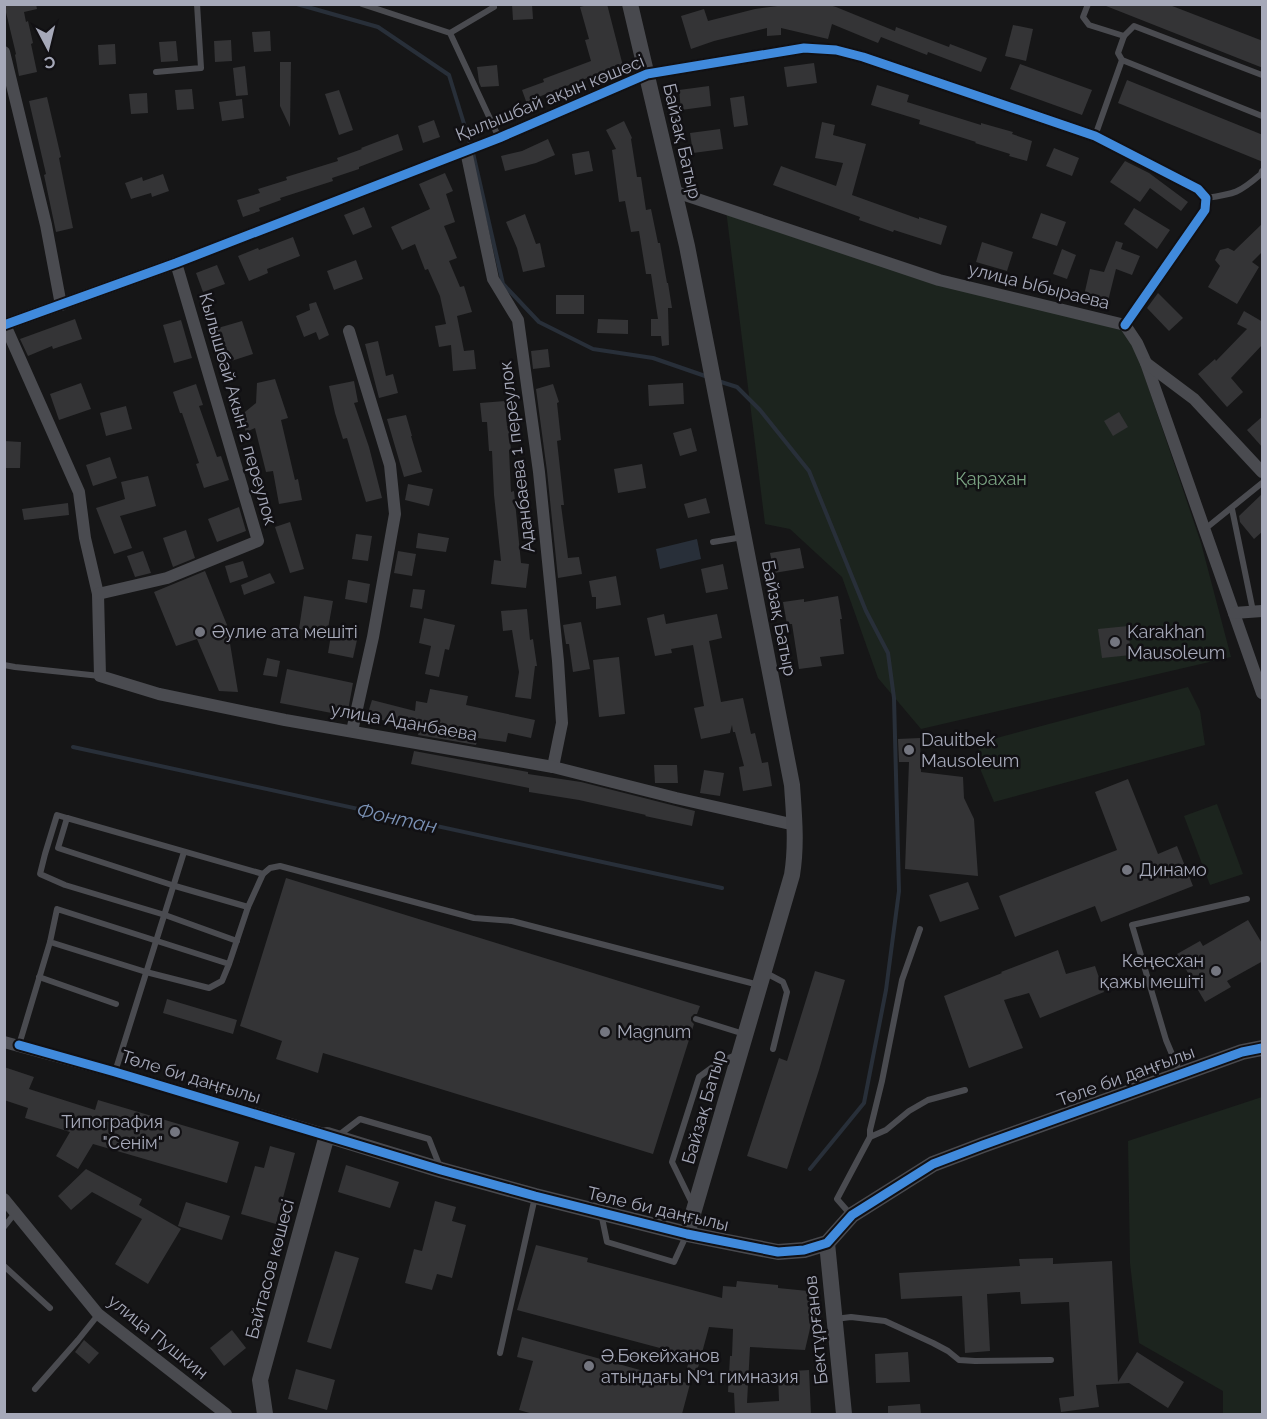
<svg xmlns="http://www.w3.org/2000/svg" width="1267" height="1419" font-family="Raleway,sans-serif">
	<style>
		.green { fill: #1c241e }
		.water { fill: #282f39 }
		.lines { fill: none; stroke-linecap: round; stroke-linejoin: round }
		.stream { stroke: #282f39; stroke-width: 4 }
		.building { fill: #343436 }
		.lane { stroke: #4a4b50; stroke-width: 6 }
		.street { stroke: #4a4b50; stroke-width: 12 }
		.secondary { stroke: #48494e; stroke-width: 16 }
		.cycleway-casing { stroke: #111013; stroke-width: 13 }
		.cycleway { stroke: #408adc; stroke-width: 9 }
		.poi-dot { fill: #747680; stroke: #111013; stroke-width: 2 }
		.labels { text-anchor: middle; stroke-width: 5; stroke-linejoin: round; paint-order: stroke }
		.street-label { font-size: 18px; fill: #a6a9b9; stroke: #111013 }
		.park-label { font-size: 18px; fill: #7ca584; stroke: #111013 }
		.poi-label { font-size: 18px; fill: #a6a9b9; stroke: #111013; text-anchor: start }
		.water-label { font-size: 20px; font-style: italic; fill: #7b92b6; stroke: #111013 }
	</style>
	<rect width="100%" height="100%" fill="#161617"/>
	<g class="green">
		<polygon points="726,210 1130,333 1201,543 1231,657 921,729 878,678 842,577 790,529 765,524"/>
		<polygon points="1188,687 1200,711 1205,745 994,802 981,771 978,743"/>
		<polygon points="1217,804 1243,874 1210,885 1184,816"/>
		<polygon points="1262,1097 1262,1414 1223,1414 1223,1391 1139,1343 1130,1263 1128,1141"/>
	</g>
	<polygon class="water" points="697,539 701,559 660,569 656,549"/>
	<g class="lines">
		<g class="stream">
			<polyline points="297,4 378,27 449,75 473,153 503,284 539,322 593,349 653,358 708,377"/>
			<polyline points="718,381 737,387 760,410 809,471 866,611 888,653 894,698 899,891 886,990 864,1103 810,1169"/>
			<polyline points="73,747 722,888"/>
		</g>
	</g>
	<g class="building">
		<polygon points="4,4 36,4 37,9 24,12 26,22 28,21 33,43 31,44 37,72 19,76 15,55 16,54"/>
		<polygon points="512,4 532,4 533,19 513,20"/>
		<polygon points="591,4 607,4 624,70 595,78 595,75 541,96 542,99 527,104 522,90 544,82 543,79 591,61 585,40 589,39 580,7"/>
		<polygon points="793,4 826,4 836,7 895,31 896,27 949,47 950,44 987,58 981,72 928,52 927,55 881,37 878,43 832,24 828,39 781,28 781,35 767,36 767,28 714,41 691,49 681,16 704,9 708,21 755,9"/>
		<polygon points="1101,4 1167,4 1263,41 1263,68"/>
		<polygon points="1013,25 1033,29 1026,61 1005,56"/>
		<polygon points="270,31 271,51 254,52 252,32"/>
		<polygon points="231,40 232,61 215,62 214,41"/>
		<polygon points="176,41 178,61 161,62 159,42"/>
		<polygon points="115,44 116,64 99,65 98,45"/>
		<polygon points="280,62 291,62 290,127 280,106"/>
		<polygon points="814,63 817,83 787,87 784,67"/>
		<polygon points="1020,64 1092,90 1082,115 1010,89"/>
		<polygon points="497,65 499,86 481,87 479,82 477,67"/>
		<polygon points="245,66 248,95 236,96 233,68"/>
		<polygon points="1127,80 1263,135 1263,162 1118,103"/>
		<polygon points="877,85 909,95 907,102 981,125 981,123 1013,132 1012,134 1032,141 1027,161 1009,156 1010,154 975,143 976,142 919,124 920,120 871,105"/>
		<polygon points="709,86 711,106 681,110 679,90"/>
		<polygon points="192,89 194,109 177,110 175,90"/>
		<polygon points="339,90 353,130 339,135 325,94"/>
		<polygon points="147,93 148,113 131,114 129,94"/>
		<polygon points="744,96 748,125 734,127 730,98"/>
		<polygon points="47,97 61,157 59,158 73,228 56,232 44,175 46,174 29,101"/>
		<polygon points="242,99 244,118 222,121 219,102"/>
		<polygon points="434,120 440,137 423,143 418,126"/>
		<polygon points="624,121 632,138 631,139 637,177 641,177 646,210 651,209 658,243 660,243 667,283 668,283 672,308 668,308 669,345 662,346 661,336 651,336 651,319 658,319 651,274 646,274 639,231 631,232 625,201 619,202 612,150 616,149 606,130"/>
		<polygon points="822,122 835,125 833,135 866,144 852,195 919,219 919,217 947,226 941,245 894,230 893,232 859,220 860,217 773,185 781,166 836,186 843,163 815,158"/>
		<polygon points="720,129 723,149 693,153 690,133"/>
		<polygon points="398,134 403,150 359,167 359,169 332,178 333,181 280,198 281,200 259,208 260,211 243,217 237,200 260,193 258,189 287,180 286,177 338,161 337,158 362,149 361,148"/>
		<polygon points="548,139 555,155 536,163 505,171 501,156 522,151"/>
		<polygon points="1054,148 1079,158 1072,176 1046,166"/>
		<polygon points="589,151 593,171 575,175 572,154"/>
		<polygon points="1125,161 1149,173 1188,202 1181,211 1150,188 1140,202 1110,182"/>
		<polygon points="445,173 453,191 446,194 455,222 444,226 457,258 449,261 460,287 464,286 472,312 457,316 464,351 474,350 476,369 453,371 451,345 439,347 435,326 446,324 440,296 428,269 425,270 415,244 402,250 391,227 430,209 419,184"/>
		<polygon points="163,174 169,191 152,197 151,193 131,199 125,183 142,177 143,181"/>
		<polygon points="364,207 372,227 353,235 344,215"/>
		<polygon points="1134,208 1170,230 1157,249 1124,224"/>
		<polygon points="1041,213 1066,222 1057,246 1032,238"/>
		<polygon points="525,214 536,244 540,243 545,267 523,272 517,248 506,222"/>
		<polygon points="1263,223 1263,251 1252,262 1259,267 1237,304 1208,287 1220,266 1215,260 1220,250 1228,248 1234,251"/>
		<polygon points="293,237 300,256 267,269 268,273 249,281 238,256 258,248 259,250"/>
		<polygon points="1116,241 1123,243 1121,249 1140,256 1132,275 1116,269 1107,305 1083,300 1090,269 1104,272"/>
		<polygon points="982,242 1013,252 1007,271 976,262"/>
		<polygon points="1062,249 1076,255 1067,279 1053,274"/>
		<polygon points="356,260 363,279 334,290 327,271"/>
		<polygon points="217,265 225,284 203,292 196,273"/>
		<polygon points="1158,293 1183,318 1169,331 1147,308"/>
		<rect x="556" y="295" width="28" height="19"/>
		<polygon points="316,302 329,335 319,340 316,332 304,337 296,316 310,310 309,304"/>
		<polygon points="1244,311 1263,322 1263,344 1231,378 1243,392 1227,407 1198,374 1215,359 1216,361 1247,329 1237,324"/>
		<polygon points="75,319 82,339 53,349 52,346 28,356 20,339"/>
		<polygon points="598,319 628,320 628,334 597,333"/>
		<polygon points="181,320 192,358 174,363 163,325"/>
		<polygon points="242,321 253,354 222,364 211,330"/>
		<polygon points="378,341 386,376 393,374 398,393 379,398 365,344"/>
		<polygon points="548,349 550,367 533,369 531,351"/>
		<polygon points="275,379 288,418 281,420 295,480 298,479 302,500 279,504 273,471 266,472 255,428 246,432 240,416 256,403 257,383"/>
		<polygon points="354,381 358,402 354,403 369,447 382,498 366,502 347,438 343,439 335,413 329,386"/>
		<polygon points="81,383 91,409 59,420 50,394"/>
		<polygon points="683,383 684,404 649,406 648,385"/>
		<polygon points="196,384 203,405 199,406 217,457 221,456 229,480 204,488 196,464 199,463 182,413 180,413 173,392"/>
		<polygon points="553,384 559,402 557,403 561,440 557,441 564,505 561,505 568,558 579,557 582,574 558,578 547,471 536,389"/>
		<polygon points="505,401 507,426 509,426 511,450 509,450 511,492 514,491 521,563 529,564 526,588 491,584 494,560 501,561 494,495 492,451 489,451 487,422 482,422 480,403"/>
		<polygon points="126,406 132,429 106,436 100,413"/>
		<polygon points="1119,412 1128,427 1113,436 1104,421"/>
		<polygon points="406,415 412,436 411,436 422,472 404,477 387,419"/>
		<polygon points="1263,416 1263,448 1247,430"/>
		<polygon points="691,428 697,451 680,456 673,433"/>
		<polygon points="4,441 21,442 20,468 4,468"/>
		<polygon points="110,457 117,478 93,486 86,465"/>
		<polygon points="642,464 646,488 618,493 614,469"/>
		<polygon points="148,476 156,506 120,516 132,548 114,554 96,508 125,499 121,482"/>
		<polygon points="408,484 433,489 429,506 405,500"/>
		<polygon points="1263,493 1263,531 1254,539 1240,522 1239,516"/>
		<polygon points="706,498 710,513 688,518 684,504"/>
		<polygon points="68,503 69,515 24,520 22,509"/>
		<polygon points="239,507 246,531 217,542 208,519"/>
		<polygon points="290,522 304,569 290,573 275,527"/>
		<polygon points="186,530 195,558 173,567 163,538"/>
		<polygon points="418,533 449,538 446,552 416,548"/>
		<polygon points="356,534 372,536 368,561 352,559"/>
		<polygon points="800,548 804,568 774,573 770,553"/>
		<polygon points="143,551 151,573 135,577 127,556"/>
		<polygon points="398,551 416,554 412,576 394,573"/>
		<polygon points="243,561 248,577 230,583 225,566"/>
		<polygon points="723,564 728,589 706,593 701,569"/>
		<polygon points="205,571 227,625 238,692 219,691 197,639 176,646 154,592"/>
		<polygon points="270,573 275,583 244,595 241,585"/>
		<polygon points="616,576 621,605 596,609 596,597 592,597 589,581"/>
		<polygon points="348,580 370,584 367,603 345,599"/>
		<polygon points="413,589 425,590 422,609 410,607"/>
		<polygon points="304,596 333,601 327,634 299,629"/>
		<polygon points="838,596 842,619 840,619 844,654 820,657 822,666 799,669 792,624 787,624 783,602 804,599 804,602"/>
		<polygon points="527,609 530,640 533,639 537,666 535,666 531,699 515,697 519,672 512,630 503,631 501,611"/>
		<polygon points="664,614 666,624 717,614 722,638 709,641 721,702 743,698 751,734 755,733 762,763 768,762 772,786 743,791 739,767 744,766 735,732 733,732 732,725 730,733 701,739 694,708 704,706 693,645 671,649 672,653 655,656 647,618"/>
		<polygon points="424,618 455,625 449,650 445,649 439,677 425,674 431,646 419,643"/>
		<polygon points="581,622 590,669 573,672 569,644 566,644 563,625"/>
		<polygon points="1128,626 1131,655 1102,658 1098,629"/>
		<polygon points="331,635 357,640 353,658 328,653"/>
		<polygon points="619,657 625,714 599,717 593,660"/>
		<polygon points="267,658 280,661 277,677 263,675"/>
		<polygon points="287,669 353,683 347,716 280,703"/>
		<polygon points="430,689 468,696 466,705 535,720 531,738 508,733 506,742 478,738 476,745 418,735 419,730 367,716 372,700 415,711 416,701 427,703"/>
		<polygon points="920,738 921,772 963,777 964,798 974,819 978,876 905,869 909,762 899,762 898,739"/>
		<polygon points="414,751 528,772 528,774 581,782 695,811 692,826 645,816 646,815 579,800 529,792 529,788 411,764"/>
		<polygon points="654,765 677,765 678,783 655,783"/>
		<polygon points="704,770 724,773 720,796 700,793"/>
		<polygon points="1128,779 1158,854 1177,846 1193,886 1101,922 1095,906 1015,937 999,896 1117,850 1095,792"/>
		<polygon points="286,878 700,1006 697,1014 694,1014 691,1017 691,1021 694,1024 653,1154 323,1053 318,1073 276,1059 282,1041 240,1026"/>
		<polygon points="968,882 979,909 940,922 929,895"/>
		<polygon points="1248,920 1263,945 1263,961 1227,981 1231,987 1205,1002 1177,954 1200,941 1203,946"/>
		<polygon points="1058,950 1066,974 1095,966 1104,992 1040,1018 1029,993 1004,1000 1023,1048 969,1068 944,996 1002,973 1001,972"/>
		<polygon points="815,971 845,980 819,1070 787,1169 747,1156 779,1058 787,1061"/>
		<polygon points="167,999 237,1020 233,1034 163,1013"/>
		<polygon points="4,1067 34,1077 29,1089 95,1110 98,1100 239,1142 227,1183 93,1144 78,1169 56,1156 70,1132 25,1118 28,1108 4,1100"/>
		<polygon points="270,1146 295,1153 276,1224 241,1214 255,1166 264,1168"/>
		<polygon points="346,1165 399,1182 390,1208 338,1192"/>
		<polygon points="86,1169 142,1199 139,1205 181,1229 148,1284 115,1264 142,1219 92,1192 71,1210 58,1196"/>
		<polygon points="435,1201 456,1207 452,1221 466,1225 452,1278 437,1274 432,1290 405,1283 414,1249 422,1251"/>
		<polygon points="186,1202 230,1216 222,1240 178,1226"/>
		<polygon points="536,1245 588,1258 587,1262 722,1298 723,1286 736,1287 737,1281 778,1285 778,1288 808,1291 812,1320 805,1350 750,1347 747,1403 779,1401 778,1372 809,1370 811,1414 735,1414 734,1393 728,1392 730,1356 732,1356 733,1329 709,1327 697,1371 687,1368 690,1356 517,1310"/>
		<polygon points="335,1251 359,1258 331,1349 307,1342"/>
		<polygon points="1053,1258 1053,1264 1112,1261 1118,1382 1137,1352 1184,1382 1168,1408 1129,1383 1096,1385 1099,1407 1061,1412 1059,1398 1074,1396 1069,1302 1021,1304 1020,1292 987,1294 990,1351 965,1353 962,1296 901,1299 899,1273 1020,1266 1019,1259"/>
		<polygon points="232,1330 246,1348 224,1366 210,1348"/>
		<polygon points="522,1337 690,1384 682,1414 533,1414 519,1410 533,1361 517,1357"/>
		<polygon points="84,1340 99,1353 89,1364 75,1352"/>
		<polygon points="908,1352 910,1382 876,1383 875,1354"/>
		<polygon points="296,1369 335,1380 327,1410 288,1399"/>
		<polygon points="920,1404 921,1414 888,1414 888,1406"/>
	</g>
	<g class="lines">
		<g class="lane">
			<polyline points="362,4 450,33 499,138"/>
			<polyline points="1088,4 1083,17 1089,25 1124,36"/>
			<polyline points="450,33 494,7"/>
			<polyline points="156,72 201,68 197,4"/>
			<polyline points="1262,75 1134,26 1124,36 1118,53 1122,60 1262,116"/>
			<polyline points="1095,136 1122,60"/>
			<path d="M1206 198C1235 194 1239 193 1261 174L1262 171"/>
			<polyline points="1232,509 1253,611"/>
			<polyline points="1205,529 1262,483"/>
			<polyline points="713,542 743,537"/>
			<polyline points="4,665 15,667 100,676"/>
			<polyline points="67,818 57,815 45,854 40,874 65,885 165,915 237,941"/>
			<polyline points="248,907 175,886 58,848 67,818 263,874"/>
			<polyline points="229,964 222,981 209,988 146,972 50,942 57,909 229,964 248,907 263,874 270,868 280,866 474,918 512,921 759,985"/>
			<polyline points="766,973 783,982 787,992 773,1049"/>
			<polyline points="39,977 116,1004"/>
			<polyline points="696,1019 744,1034"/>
			<polyline points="19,1045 50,942"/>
			<polyline points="115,1072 184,852"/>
			<polyline points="1180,1073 1166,1040 1132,925 1247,899"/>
			<polyline points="339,1135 360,1119 429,1139 440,1167"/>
			<polyline points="870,1137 886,1130 909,1111 928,1100 965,1090"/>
			<polyline points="692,1203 672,1162 699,1077 721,1061 736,1055"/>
			<polyline points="601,1213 607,1242 674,1262 686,1236"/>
			<polyline points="851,1215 837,1199 870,1137 870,1130 882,1081 902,980 920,929"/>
			<polyline points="4,1227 15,1213"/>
			<polyline points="4,1266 50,1308"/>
			<polyline points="835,1319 851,1317 885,1321 933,1343 948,1351 959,1360 975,1361 1051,1360"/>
			<polyline points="500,1353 535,1197"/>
			<polyline points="35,1389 78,1340 98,1315"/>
		</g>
		<g class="street">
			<polyline points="4,52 46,225 61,305"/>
			<polyline points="466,151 493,279 518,320 539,472 558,661 562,723 553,767"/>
			<polyline points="673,191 939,280 1125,325 1137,343 1146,363 1262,693"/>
			<polyline points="4,325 176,263 499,138 647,74 804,48 836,50 863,57 1095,136 1198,189 1206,198 1205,210 1125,325"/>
			<polyline points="5,325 79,492 85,538 98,594 100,676 159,694 285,720 553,767 676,798 795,825"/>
			<polyline points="349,331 390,465 395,514 373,637 352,731"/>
			<polyline points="1146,363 1194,399 1262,472"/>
			<polyline points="98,594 167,578 258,541 176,263"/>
			<polyline points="1234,613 1262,611"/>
			<polyline points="4,1042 115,1072 327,1135"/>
			<polyline points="4,1199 98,1314 226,1414"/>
		</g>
		<g class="secondary">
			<path d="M630 4 687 246 792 785C794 815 797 844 792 875L687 1234"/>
			<polyline points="827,1243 844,1414"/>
			<polyline points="265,1414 260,1380 327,1135 441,1170 535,1196 687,1234 778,1252 804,1250 827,1243 852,1215 933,1164 983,1145 1181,1074 1242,1052 1262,1048"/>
		</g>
		<defs>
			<g id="cycleway">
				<polyline points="4,325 176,263 499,138 647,74 804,48 836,50 863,57 1095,136 1198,189 1206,198 1205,210 1125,325"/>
				<polyline points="19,1045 115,1072 441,1170 535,1196 687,1234 778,1252 804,1250 827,1243 852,1215 933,1164 983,1145 1181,1074 1242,1052 1262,1048"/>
			</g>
		</defs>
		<use href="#cycleway" class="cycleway-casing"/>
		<use href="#cycleway" class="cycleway"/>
	</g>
	<g class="poi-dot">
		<circle cx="200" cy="632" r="6"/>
		<circle cx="1115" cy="642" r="6"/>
		<circle cx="909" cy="750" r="6"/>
		<circle cx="1127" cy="870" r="6"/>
		<circle cx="1216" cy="971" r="6"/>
		<circle cx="605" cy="1032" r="6"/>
		<circle cx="175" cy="1132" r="6"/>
		<circle cx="589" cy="1366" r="6"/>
	</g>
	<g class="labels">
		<g class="street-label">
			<text transform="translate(550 98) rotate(-22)" y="6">Қылышбай ақын көшесі</text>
			<text transform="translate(682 141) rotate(77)" y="6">Байзақ Батыр</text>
			<text transform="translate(1039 286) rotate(14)" y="6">улица Ыбыраева</text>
			<text transform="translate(238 409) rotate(74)" y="6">Кылышбай Акын 2 переулок</text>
			<text transform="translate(517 457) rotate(-97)" y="6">Аданбаева 1 переулок</text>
			<text transform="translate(779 618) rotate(79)" y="6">Байзақ Батыр</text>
			<text transform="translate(404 722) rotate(10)" y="6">улица Аданбаева</text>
			<text transform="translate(1126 1076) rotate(-20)" y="6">Төле би даңғылы</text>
			<text transform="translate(191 1077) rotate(17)" y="6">Төле би даңғылы</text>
			<text transform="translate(704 1107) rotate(-74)" y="6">Байзақ Батыр</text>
			<text transform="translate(658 1209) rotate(13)" y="6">Төле би даңғылы</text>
			<text transform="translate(270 1269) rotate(-75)" y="6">Байтасов көшесі</text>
			<text transform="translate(816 1330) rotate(-96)" y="6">Бектұрғанов</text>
			<text transform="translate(158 1337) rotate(39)" y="6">улица Пушкин</text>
		</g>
		<g class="park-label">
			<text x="991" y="485">Қарахан</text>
		</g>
		<g class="poi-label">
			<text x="212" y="638">Әулие ата мешіті</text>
			<text x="1127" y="638">Karakhan<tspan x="1127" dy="21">Mausoleum</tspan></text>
			<text x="921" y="746">Dauitbek<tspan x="921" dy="21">Mausoleum</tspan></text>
			<text x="1139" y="876">Динамо</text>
			<text x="1204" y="967" text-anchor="end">Кеңесхан<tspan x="1204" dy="21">қажы мешіті</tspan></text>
			<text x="617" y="1038">Magnum</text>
			<text x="163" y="1128" text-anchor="end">Типография<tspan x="163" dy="21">"Сенім"</tspan></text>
			<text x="601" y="1362">Ә.Бөкейханов<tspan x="601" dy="21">атындағы №1 гимназия</tspan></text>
		</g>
		<g class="water-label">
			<text transform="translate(397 818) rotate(12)" y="7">Фонтан</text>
		</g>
	</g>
	<rect width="1267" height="1419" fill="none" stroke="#a6a9b9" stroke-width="12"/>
	<g transform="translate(48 48) rotate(173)" stroke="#111013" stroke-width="4.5" paint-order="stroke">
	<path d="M0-4.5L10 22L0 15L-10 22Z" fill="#a6a9b9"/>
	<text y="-9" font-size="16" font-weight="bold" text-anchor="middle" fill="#a6a9b9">С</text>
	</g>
</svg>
